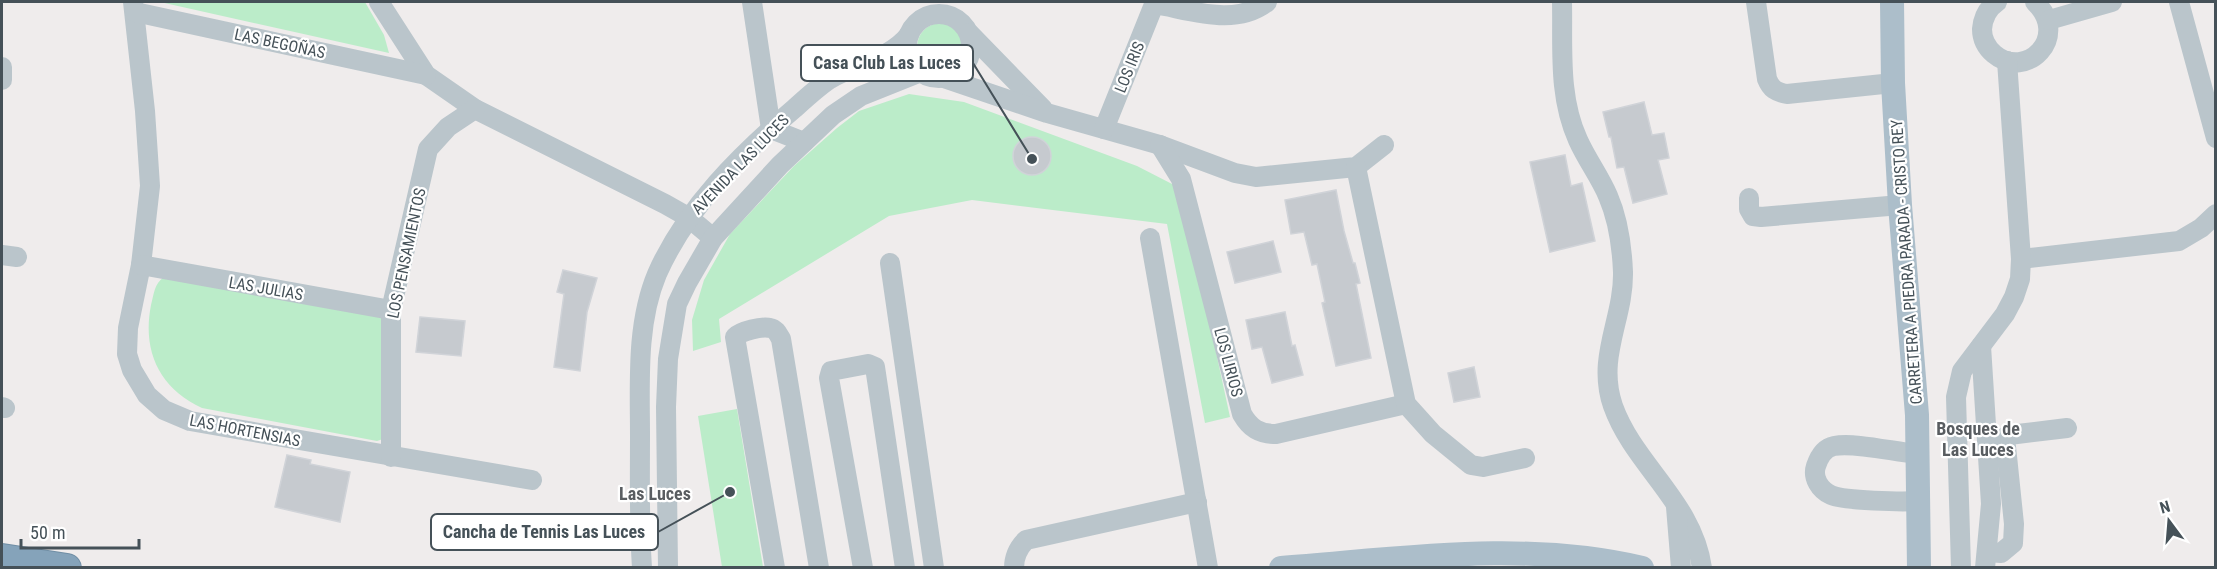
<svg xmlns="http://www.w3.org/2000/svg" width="2217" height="569" font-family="'Roboto Condensed',sans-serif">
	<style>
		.green { fill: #bbecc9 }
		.building { fill: #c6cacf; stroke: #d0d3d8; stroke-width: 1.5 }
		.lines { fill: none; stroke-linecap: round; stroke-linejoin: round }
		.highway-casing { stroke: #708ea5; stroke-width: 30 }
		.minor { stroke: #bac5cb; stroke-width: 20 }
		.major { stroke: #acbeca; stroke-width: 24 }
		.highway { stroke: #85a3ba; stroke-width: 28 }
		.labels { text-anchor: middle; stroke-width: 4.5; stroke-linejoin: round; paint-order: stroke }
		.street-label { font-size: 16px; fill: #455158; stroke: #fff }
		.neighbourhood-label { font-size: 18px; font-weight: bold; fill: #595d61; stroke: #fff }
		.leader { fill: none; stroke: #455158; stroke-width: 2 }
		.callout-dot { fill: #455158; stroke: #fff; stroke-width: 2 }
		.callout { fill: #fff; stroke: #455158; stroke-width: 2 }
		.callout-label { font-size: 18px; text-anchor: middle; font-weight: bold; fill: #455158 }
	</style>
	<rect width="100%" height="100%" fill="#efecec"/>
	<g class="green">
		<polygon points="160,2 365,2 384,35 389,53"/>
		<circle cx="941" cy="47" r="24"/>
		<polygon points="909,94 964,102 1137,166 1174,185 1187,218 1230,417 1205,423 1167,224 972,200 889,216 719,319 721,342 693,351 692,320 704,280 730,234 794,166 837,128 859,111"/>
		<path d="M164 277 384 312 386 438 377 441 202 408C159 388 142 351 151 305 154 294 154 284 164 277Z"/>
		<polygon points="737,409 763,567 722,567 698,416"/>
	</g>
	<g class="building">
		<polygon points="1644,102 1652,135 1664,133 1669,158 1658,160 1667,194 1633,203 1624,167 1617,168 1611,137 1609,137 1603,112"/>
		<circle cx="1032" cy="156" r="19"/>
		<polygon points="1565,155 1571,186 1582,183 1595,241 1550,252 1530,162"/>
		<polygon points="1336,190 1344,231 1353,263 1355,263 1360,283 1356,284 1371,358 1336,366 1322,303 1325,302 1317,264 1312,265 1304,232 1291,234 1285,200"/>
		<polygon points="1273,241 1281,272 1235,283 1227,252"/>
		<polygon points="563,270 597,278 587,312 580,371 554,367 564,294 557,292"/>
		<polygon points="1285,312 1292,346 1295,345 1303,375 1272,383 1262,347 1252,349 1246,320"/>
		<polygon points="420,317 465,321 461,356 416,352"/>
		<polygon points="1474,367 1480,397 1454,402 1448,373"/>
		<polygon points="287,455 311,460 310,464 350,472 340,522 275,507"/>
	</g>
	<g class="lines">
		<defs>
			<polyline id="highway" points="2,558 67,568"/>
		</defs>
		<use href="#highway" class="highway-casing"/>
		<g class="minor">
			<polyline points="133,2 145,111 150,186 141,265 128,328 127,354 132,370 147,395 164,410 190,421 532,480"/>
			<polyline points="379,2 426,75 475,109 665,204 688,217 713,238"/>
			<polyline points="752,2 771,129 804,142"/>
			<path d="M1562 2C1563 48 1558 96 1578 140 1587 160 1600 177 1608 196 1618 219 1622 248 1623 272 1624 319 1596 357 1613 406 1634 465 1693 502 1702 568"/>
			<path d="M1756 2 1767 79C1771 89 1776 92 1787 94L1893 83"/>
			<path d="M1997 2C1988 8 1983 18 1982 29 1982 39 1987 48 1994 54 2026 81 2071 37 2035 2"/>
			<polyline points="2179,2 2216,138"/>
			<path d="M1154 4C1191 10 1235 27 1267 2"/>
			<polyline points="135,12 426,75"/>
			<circle cx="939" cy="46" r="32"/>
			<polyline points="2049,20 2112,2"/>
			<polyline points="969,33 1043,109"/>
			<polyline points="2,67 2,80"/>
			<polyline points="941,77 1047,113 1160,145 1235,173 1256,177 1356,167 1384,145"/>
			<polyline points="1104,129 1155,2"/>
			<path d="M1160 145 1181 179 1242 414C1250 428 1259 434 1276 434L1406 404"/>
			<polyline points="1356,167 1406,404 1433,434 1471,465 1483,467 1525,458"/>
			<polyline points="1749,198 1749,209 1753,216 1761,217 1900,205"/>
			<polyline points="1150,238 1208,568"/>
			<polyline points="2,255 17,257"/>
			<polyline points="2021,259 2179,241 2201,228 2216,214"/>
			<polyline points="890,263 934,568"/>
			<polyline points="141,265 391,310"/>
			<polyline points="1981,346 1991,504 1985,568"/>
			<polyline points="2,407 5,408"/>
			<path d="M1917 454C1894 452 1855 442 1834 446 1824 448 1819 457 1816 466 1812 478 1820 490 1831 495 1845 501 1902 502 1919 501"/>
			<polyline points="391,457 391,310 428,149 448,127 475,109"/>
			<polyline points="1676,507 1681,568"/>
			<polyline points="1988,552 2001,553 2013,543 2014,524 2005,437 2009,435 2067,428"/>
			<path d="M642 568C639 524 640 480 640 436 640 383 636 324 657 274 686 208 741 154 795 108 806 98 818 87 830 79 856 64 890 59 909 35"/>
			<polyline points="668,568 666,407 668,359 677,304 687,283 713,238 780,165 833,115 861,96 921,72"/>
			<path d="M775 568 735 337C741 331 762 326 770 328 776 329 778 334 781 339L819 568"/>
			<polyline points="863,568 829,378 831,371 868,364 875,367 905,568"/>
			<path d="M1014 568C1014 556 1018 548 1026 540L1197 502"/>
			<polyline points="1961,568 1956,397 1962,371 2005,314 2014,297 2020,279 2021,259 2007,61"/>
		</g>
		<g class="major">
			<polyline points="1892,2 1893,83 1900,205 1917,415 1919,568"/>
			<path d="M1281 568C1401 559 1524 540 1642 568"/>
		</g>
		<use href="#highway" class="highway"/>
	</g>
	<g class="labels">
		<g class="street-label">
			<text transform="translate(280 43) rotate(12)" y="6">LAS BEGOÑAS</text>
			<text transform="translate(1129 67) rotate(-68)" y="6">LOS IRIS</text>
			<text transform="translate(740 164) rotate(-46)" y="6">AVENIDA LAS LUCES</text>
			<text transform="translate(406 253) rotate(-78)" y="6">LOS PENSAMIENTOS</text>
			<text transform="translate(1906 262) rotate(-94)" y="6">CARRETERA A PIEDRA PARADA - CRISTO REY</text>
			<text transform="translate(266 288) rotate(10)" y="6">LAS JULIAS</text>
			<text transform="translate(1229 362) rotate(75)" y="6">LOS LIRIOS</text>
			<text transform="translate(245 430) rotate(11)" y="6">LAS HORTENSIAS</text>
		</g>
		<g class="neighbourhood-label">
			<text x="1978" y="435">Bosques de<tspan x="1978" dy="21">Las Luces</tspan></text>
			<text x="655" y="500">Las Luces</text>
		</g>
	</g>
	<path class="leader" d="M1032 159L973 63M730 492L658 532"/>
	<g class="callout-dot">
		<circle cx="1032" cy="159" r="6"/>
		<circle cx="730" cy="492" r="6"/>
	</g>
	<g class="callout">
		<rect x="801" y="45" width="172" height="36" rx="6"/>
		<rect x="431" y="514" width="227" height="36" rx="6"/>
	</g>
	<g class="callout-label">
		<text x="887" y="69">Casa Club Las Luces</text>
		<text x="544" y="538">Cancha de Tennis Las Luces</text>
	</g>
	<rect width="2217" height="569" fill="none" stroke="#455158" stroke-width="6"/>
	<g transform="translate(2169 521) rotate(344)" stroke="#ffffff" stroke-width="4.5" paint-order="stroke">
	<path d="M0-4.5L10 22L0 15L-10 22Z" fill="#455158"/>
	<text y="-9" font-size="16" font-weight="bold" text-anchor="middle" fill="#455158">N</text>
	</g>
	<path d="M21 539v9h118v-9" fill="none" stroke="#455158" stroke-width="3"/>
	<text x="30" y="539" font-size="18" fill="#455158" stroke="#ffffff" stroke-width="4.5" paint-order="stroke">50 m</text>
</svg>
